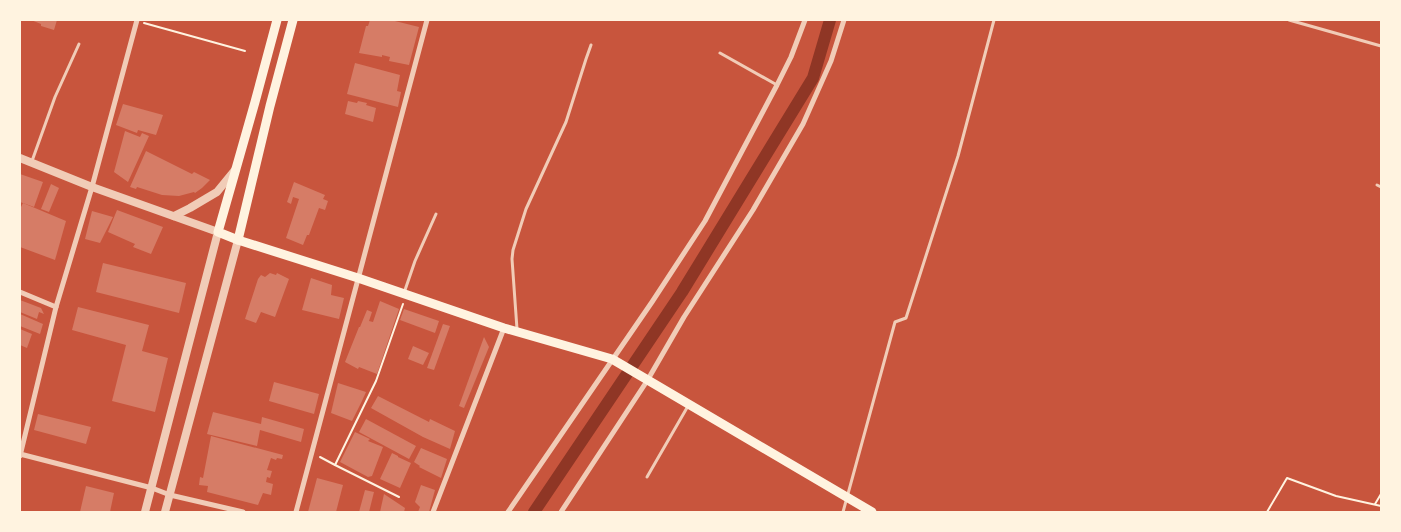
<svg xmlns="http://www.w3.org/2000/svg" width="1401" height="532" font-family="Helvetica,sans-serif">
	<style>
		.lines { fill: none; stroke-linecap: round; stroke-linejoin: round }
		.canal { stroke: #8f3625; stroke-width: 12 }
		.building { fill: #d67c66 }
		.path { stroke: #fff3e0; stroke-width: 2 }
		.service { stroke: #f1ccb7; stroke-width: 3 }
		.minor { stroke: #f1ccb7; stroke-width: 5 }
		.tertiary { stroke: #f1ccb7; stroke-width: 8 }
		.secondary { stroke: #fff3e0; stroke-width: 9 }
	</style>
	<rect width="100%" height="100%" fill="#c8553d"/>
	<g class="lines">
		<polyline class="canal" points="534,512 682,292 813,78 830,20"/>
	</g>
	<g class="building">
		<polygon points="31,20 57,20 54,30 41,26 41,24"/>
		<polygon points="370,20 391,20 419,27 409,65 389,61 390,57 382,55 382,57 359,53 366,26 368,26"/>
		<polygon points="355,63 400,75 397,91 401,92 398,107 347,94"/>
		<polygon points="348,101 357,103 358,101 367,103 366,105 376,108 373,122 345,114"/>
		<polygon points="123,104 163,115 156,135 138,130 137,133 116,125"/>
		<polygon points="125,131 140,137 142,133 149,136 128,182 114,172"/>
		<polygon points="146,151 192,174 194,172 210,180 202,188 195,193 194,192 179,196 162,195 137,187 136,189 130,187"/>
		<polygon points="20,174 43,182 34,207 20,202"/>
		<polygon points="294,182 325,195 323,199 328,201 325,210 319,208 309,235 307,235 303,245 286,238 299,199 293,197 291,204 287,202"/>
		<polygon points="51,184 59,188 49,212 41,209"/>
		<polygon points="23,203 66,221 55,260 20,247 20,209"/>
		<polygon points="117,210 163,227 151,254 133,247 135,244 108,232"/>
		<polygon points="92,211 113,217 100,243 85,239"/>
		<polygon points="103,263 186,283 179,313 96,292"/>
		<polygon points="270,273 276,275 277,273 289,279 275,317 261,312 256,323 245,319 258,279 261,275 265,277"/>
		<polygon points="311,278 332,285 331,295 344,298 339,319 302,310"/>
		<polygon points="20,300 41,308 44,314 39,312 37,319 20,312"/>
		<polygon points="380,301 399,309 377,374 359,367 358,369 345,362 359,327 360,327 367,310 372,312 369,321 373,322"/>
		<polygon points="78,307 149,325 142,351 168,358 155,412 112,401 126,345 72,330"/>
		<polygon points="404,309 439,321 435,333 400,320"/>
		<polygon points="20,314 43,324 40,334 20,326"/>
		<polygon points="443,324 450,326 434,370 427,368"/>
		<polygon points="20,329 32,334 27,348 20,345"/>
		<polygon points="484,337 489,347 464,408 459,406"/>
		<polygon points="413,346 429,353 423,365 408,359"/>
		<polygon points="274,382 319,394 314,414 269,401"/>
		<polygon points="338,383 366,392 362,401 352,421 331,413"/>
		<polygon points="378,396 429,422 430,419 455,431 450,449 423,437 371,408"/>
		<polygon points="213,412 261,424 262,417 304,429 301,442 260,430 257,446 207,434"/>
		<polygon points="38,414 91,427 86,444 34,430"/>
		<polygon points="366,419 416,446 409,459 359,432"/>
		<polygon points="355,432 370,439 368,441 383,447 372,476 368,477 340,462"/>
		<polygon points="211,436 283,455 282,459 277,458 276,460 271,458 267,470 272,471 270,478 267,477 266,482 273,484 271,495 263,493 258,505 207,492 208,486 199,485 200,477 203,478"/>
		<polygon points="421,448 447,459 441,478 419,467 420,466 414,462"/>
		<polygon points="392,453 398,456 398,457 411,463 400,488 380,479"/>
		<polygon points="317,478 343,485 336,512 308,512"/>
		<polygon points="421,485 435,490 429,512 418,512 420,507 415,502"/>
		<polygon points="86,486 114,493 110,512 80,512"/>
		<polygon points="365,490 374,492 369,512 359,512"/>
		<polygon points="384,494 405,508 404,512 380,512"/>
	</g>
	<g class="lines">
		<g class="path">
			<polyline points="144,23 245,51"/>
			<polyline points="320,457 335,465"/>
			<polyline points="399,497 335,465 376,381 403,304"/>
			<polyline points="1375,504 1381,494"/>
			<polyline points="1267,512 1287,478 1336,496 1381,506"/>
		</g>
		<g class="service">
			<polyline points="1289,20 1381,46"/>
			<polyline points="720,53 777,85"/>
			<polyline points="32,161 55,97 79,44"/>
			<polyline points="1377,185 1381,187"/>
			<polyline points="404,293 415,261 436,214"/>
			<polyline points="517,329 512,259 513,250 526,209 566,122 586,59 591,45"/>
			<polyline points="647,477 688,406"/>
			<polyline points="843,512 895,322 906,318 958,156 994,20"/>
		</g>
		<g class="minor">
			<polyline points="20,292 56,307"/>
			<polyline points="20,454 152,488 170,495 243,512"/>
			<polyline points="20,456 56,307 92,187 137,20"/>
			<polyline points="296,512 427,20"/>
			<polyline points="433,512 504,328"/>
			<polyline points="508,512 652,302 705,221 777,85 791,57 805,20"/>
			<polyline points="561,512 647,381 684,317 753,210 803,124 831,61 844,20"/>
		</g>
		<g class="tertiary">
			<polyline points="20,158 92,187 218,232 145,512"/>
			<polyline points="174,216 190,208 217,192 235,170"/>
			<polyline points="165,512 238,240"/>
		</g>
		<g class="secondary">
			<polyline points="277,20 255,102 218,232 238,240 358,278 504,328 612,359 872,512"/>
			<polyline points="238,240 270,106 293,20"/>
		</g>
	</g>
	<rect width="1401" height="532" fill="none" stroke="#fff3e0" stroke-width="42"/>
</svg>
